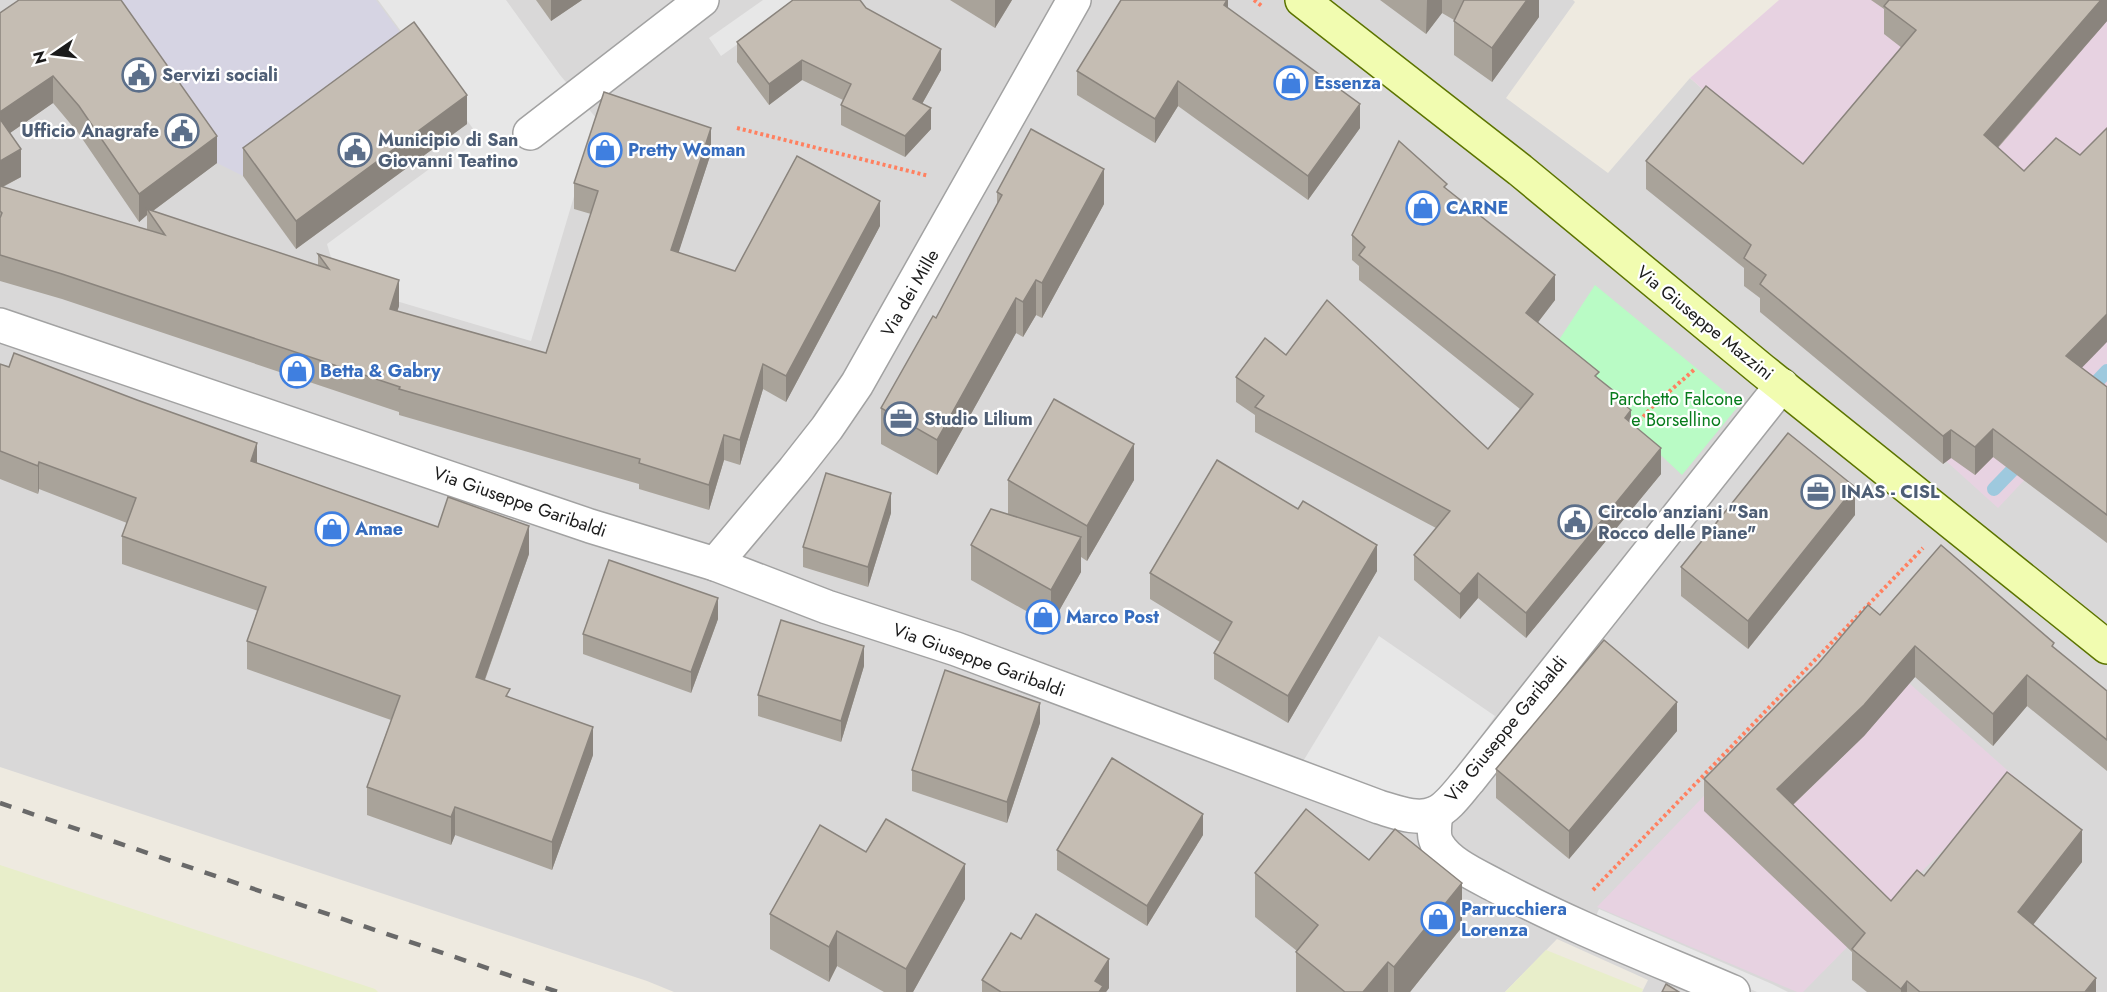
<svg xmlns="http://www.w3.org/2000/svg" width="2107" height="992" font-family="Jost,sans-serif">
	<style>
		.residential { fill: #d9d8d8 }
		.industrial { fill: #e7d2e1 }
		.farmland { fill: #e8eeca }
		.park { fill: #b9fbc5 }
		.parking { fill: #e7e7e7 }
		.plaza { fill: #d6d4e3 }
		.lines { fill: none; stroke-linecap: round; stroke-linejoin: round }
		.stream { stroke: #9ec9de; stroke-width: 14 }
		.street-casing { stroke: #a2a2a2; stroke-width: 36 }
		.secondary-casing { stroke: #5c7400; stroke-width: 36 }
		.path { stroke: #ff8060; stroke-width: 4; stroke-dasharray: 3 3; stroke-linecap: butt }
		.street { stroke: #fff; stroke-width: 33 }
		.secondary { stroke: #f1fcb0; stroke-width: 33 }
		.rail { stroke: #696969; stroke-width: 4.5; stroke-dasharray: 12 12; stroke-linecap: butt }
		.wall { fill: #a9a39a; fill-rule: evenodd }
		.shaded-wall { fill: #8a847d }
		.building { fill: #c5bdb3; stroke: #8a847d; stroke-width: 1.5 }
		.labels { text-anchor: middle; stroke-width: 4.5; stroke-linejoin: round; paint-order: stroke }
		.service-label { font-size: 18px; font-weight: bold; fill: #4e5e75; stroke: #fff; text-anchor: start }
		.shop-label { font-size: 18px; font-weight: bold; fill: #366cbe; stroke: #fff; text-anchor: start }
		.street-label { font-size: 18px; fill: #1b1b1b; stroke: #fff }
		.park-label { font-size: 18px; fill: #077c1c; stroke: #fff }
	</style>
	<rect width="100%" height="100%" fill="#eeeae0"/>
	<polygon class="residential" points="0,0 1573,0 1575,2 1506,98 1608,173 1690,78 1820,193 1998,507 2107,392 2107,992 1642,992 1648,980 1557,939 1505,992 674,992 647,981 0,767"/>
	<g class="industrial">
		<polygon points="1779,0 2107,0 2107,392 1998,508 1746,280 1820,193 1690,78"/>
		<polygon points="1857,637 2015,777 1803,992 1797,992 1597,907"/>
	</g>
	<g class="farmland">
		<polygon points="0,865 375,989 378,992 0,992"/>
		<polygon points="1546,950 1643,989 1642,992 1505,992"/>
	</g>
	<polygon class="park" points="1595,285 1740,404 1682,475 1551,352"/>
	<g class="parking">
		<polygon points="378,0 506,0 560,75 597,119 531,341 339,284 327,244 477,134"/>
		<polygon points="763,0 799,0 721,56 709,38"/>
		<polygon points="1379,636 1495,716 1449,783 1427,801 1415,802 1302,763"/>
		<polygon points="1599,909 1772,984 1788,992 1757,992 1593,923"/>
	</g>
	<polygon class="plaza" points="102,0 376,0 414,51 243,176 217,163"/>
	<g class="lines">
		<g class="stream">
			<polyline points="2086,393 2107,371"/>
			<polyline points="1994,489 2023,459"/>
		</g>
		<defs>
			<g id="street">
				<polyline points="530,133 702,0"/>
				<path d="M0 325 590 526 715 564 827 607 956 649 1379 807C1396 812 1418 821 1435 813 1448 808 1460 790 1469 780L1782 385"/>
				<polyline points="715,564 794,470 827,428 857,384 1074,0"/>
				<path d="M1436 813C1435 823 1432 836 1438 845 1449 864 1478 876 1498 887 1573 927 1654 958 1733 992"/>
			</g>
			<polyline id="secondary" points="1302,0 1520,170 1762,370 2107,647"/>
		</defs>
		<use href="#street" class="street-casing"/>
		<use href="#secondary" class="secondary-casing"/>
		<g class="path">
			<polyline points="1254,0 1263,7"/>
			<polyline points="737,128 929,176"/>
			<polyline points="1631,430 1653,406 1696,368"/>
			<polyline points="1593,890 1923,548"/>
		</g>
		<use href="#street" class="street"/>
		<use href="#secondary" class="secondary"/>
		<polyline class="rail" points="0,803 558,992"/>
	</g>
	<g class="wall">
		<polygon points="536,0 582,0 551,21"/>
		<polygon points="950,0 1012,0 995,28"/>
		<polygon points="1228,0 1228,8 1360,128 1308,200 1178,106 1155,143 1077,95 1077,71"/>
		<polygon points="1380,0 1539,0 1539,17 1492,82 1454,55 1454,20 1442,13 1426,34"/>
		<polygon points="1871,0 2107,0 2107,21 1998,148 2081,368 2107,387 2107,543 1993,457 1975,475 1951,458 1943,464 1760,312 1760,298 1744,286 1744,268 1646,189 1646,161 1803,164 1902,48 1884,34 1884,9"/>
		<polygon points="866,8 941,70 922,104 931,129 905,157 841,125 841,105 843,100 802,80 769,105 737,62 737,42"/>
		<path d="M0 13 217 163 153 211 318 266V254L399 306 397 311 546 353 591 214 574 209V183L711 153 678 253 735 271 880 226 786 402 763 389 740 465 724 460 709 510 639 489V484L399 415V412L62 299 0 281ZM53 103 79 134 139 222 147 215V230L3 187 21 177 10 133Z"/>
		<polygon points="467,124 296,249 243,176 243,148"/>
		<polygon points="1447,189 1555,300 1538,322 1599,379 1615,397 1661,474 1526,638 1478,598 1460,619 1414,580 1414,555 1436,528 1255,432 1255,415 1236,402 1236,377 1286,355 1488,449 1520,409 1359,280 1359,266 1352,260 1352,235"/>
		<polygon points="997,192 1104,204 1042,318 1036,315 1023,337 1016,333 937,475 881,444 881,408 936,318 997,205"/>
		<polygon points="0,364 257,463 438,527 529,554 485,680 593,755 552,870 455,835 451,845 367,815 367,787 391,720 247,669 247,641 258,611 122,564 122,536 127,523 39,489 38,494 0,479"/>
		<polygon points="1008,480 1134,480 1087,561 1081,557 1081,572 1051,625 971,580 971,545 1008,514"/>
		<polygon points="891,513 868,587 803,567 803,547"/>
		<polygon points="1855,515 1748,649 1681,596 1681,567"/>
		<polygon points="1377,571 1288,723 1214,679 1214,653 1220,642 1150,599 1150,573"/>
		<polygon points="1880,615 2054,648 2107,691 2107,771 2027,706 1993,746 1915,677 1864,736 1793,805 1891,901 1924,876 2082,862 2033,925 2096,992 1867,992 1852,980 1852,952 1704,811 1704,779"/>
		<polygon points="718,619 691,693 583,654 583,634"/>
		<polygon points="864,666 841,742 758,716 758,695"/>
		<polygon points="1040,723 1007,823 912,791 912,770"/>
		<polygon points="1677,731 1569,859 1496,798 1496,769"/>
		<polygon points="1203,835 1147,926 1057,870 1057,850"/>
		<polygon points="866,852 965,899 913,992 884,992 837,966 829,982 770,949 770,914"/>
		<polygon points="1369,860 1462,927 1410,992 1296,992 1296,952 1297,951 1255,917 1255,873"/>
		<polygon points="982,980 1109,988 1106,992 982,992"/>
	</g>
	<g class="shaded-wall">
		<polygon points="551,0 582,0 551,21"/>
		<polygon points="995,0 1012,0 995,28"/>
		<polygon points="1227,0 1228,0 1228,23 1224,5"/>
		<polygon points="1427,0 1442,0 1442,13 1426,34"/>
		<polygon points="1527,0 1539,0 1539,17 1492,82 1492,48"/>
		<polygon points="2101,0 2107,0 2107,21 1984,163 1984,135"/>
		<polygon points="941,49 941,70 913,120 913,99"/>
		<polygon points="802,60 802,80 769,105 769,84"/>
		<polygon points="53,76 53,103 0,140 0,112"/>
		<polygon points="1178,81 1178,106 1155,143 1155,119"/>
		<polygon points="467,95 467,124 296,249 296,221"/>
		<polygon points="1360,104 1360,128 1308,200 1308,176"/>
		<polygon points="931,108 931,129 905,157 905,136"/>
		<polygon points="711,128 711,153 671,276 671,250"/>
		<polygon points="217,136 217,163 150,213 147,209 147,215 139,222 139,194"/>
		<polygon points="21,149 21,177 0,188 0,161"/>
		<polygon points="1104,169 1104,204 1042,318 1042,283"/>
		<polygon points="880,201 880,226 786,402 786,376"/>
		<polygon points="1555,275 1555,300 1526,338 1526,313"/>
		<polygon points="399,280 399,306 390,334 390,309"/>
		<polygon points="1036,280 1036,315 1023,337 1023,302"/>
		<polygon points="1016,298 1016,333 937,475 937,440"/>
		<polygon points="2107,314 2107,342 2066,384 2066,356"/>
		<polygon points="763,364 763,389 740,465 740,440"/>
		<polygon points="1631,410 1631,435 1625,418"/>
		<polygon points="1993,429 1993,457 1975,475 1975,447"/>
		<polygon points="1951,430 1951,458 1943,464 1943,436"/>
		<polygon points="724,435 724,460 709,510 709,485"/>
		<polygon points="257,443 257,470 251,461"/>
		<polygon points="1134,444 1134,480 1087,561 1087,526"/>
		<polygon points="1661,448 1661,474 1526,638 1526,613"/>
		<polygon points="39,462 39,489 38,494 38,466"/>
		<polygon points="1855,487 1855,515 1748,649 1748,621"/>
		<polygon points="891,493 891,513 868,587 868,567"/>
		<polygon points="529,526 529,554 476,704 476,677"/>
		<polygon points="1081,537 1081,572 1051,625 1051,590"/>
		<polygon points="1377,545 1377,571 1288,723 1288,696"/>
		<polygon points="1478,573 1478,598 1460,619 1460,594"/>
		<polygon points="718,598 718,619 691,693 691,672"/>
		<polygon points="864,646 864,666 841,742 841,721"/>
		<polygon points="1915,646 1915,677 1864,736 1777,820 1777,789"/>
		<polygon points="2027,675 2027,706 1993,746 1993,714"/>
		<polygon points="1677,702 1677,731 1569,859 1569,831"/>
		<polygon points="1040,703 1040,723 1007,823 1007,802"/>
		<polygon points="593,727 593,755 552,870 552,842"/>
		<polygon points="455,807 455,835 451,845 451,817"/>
		<polygon points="1203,814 1203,835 1147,926 1147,906"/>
		<polygon points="2082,830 2082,862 2018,944 2018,912"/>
		<polygon points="965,864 965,899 913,992 906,992 906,969"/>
		<polygon points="1462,883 1462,927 1410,992 1394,992 1394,967"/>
		<polygon points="837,931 837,966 829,982 829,947"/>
		<polygon points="1109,959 1109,988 1106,992 1095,992 1095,981"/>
		<polygon points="1388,962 1388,992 1363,992"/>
		<polygon points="2096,978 2096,992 2085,992"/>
		<polygon points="1907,981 1907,992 1901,992 1901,989"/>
	</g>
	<g class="building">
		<polygon points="19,0 121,0 217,136 139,194 79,106 53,76 0,112 0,13"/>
		<polygon points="793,0 860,0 866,8 941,49 913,99 931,108 905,136 841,105 851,84 802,60 769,84 737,42"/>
		<polygon points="1121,0 1227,0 1224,5 1360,104 1308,176 1178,81 1155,119 1077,71"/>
		<polygon points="1464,0 1527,0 1492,48 1454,21"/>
		<polygon points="1889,0 2101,0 1984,135 2024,171 2056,138 2080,155 2107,128 2107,314 2066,356 2107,387 2107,515 1993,429 1975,447 1951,430 1943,436 1760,284 1766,275 1744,258 1751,245 1646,161 1706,86 1803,164 1916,30 1884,6"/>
		<polygon points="414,22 467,95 296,221 243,148"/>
		<polygon points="604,92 711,128 671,250 735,271 797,156 880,201 786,376 763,364 740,440 724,435 709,485 639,463 640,459 399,389 400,387 62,274 0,255 0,218 2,213 0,211 0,186 165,235 147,209 329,269 318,254 399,280 390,309 546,353 598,191 574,183"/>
		<polygon points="0,119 21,149 0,161"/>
		<polygon points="1031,129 1104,169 1042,283 1036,280 1023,302 1016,298 937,440 881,408 933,316 936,318 1002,195 997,192"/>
		<polygon points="1399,141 1447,184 1444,187 1555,275 1526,313 1599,372 1595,376 1615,392 1613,395 1631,410 1625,418 1661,448 1526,613 1478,573 1460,594 1414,555 1450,511 1255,407 1264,396 1236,377 1265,338 1286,355 1327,300 1488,449 1533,394 1359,255 1365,247 1352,235"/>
		<polygon points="14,353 137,400 257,443 251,461 438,527 448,497 529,526 476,677 510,689 506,696 593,727 552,842 455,807 451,817 367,787 400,696 247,641 266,587 122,536 136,498 39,462 38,466 0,451 0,364 9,367"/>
		<polygon points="1054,399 1134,444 1087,526 1008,480"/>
		<polygon points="1788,433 1855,487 1748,621 1681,567"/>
		<polygon points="1217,460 1298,509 1303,501 1377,545 1288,696 1214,653 1232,622 1150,573"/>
		<polygon points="826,473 891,493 868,567 803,547"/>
		<polygon points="991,509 1081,537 1051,590 971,545"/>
		<polygon points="1941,545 2054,643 2052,646 2107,691 2107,740 2027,675 1993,714 1915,646 1864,705 1777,789 1891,901 1917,870 1924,876 2007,772 2082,830 2018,912 2096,978 2085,992 1920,992 1907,981 1901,989 1852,949 1865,933 1704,779 1818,664 1868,605 1880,615"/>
		<polygon points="609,560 718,598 691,672 583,634"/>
		<polygon points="781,620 864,646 841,721 758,695"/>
		<polygon points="1604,640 1677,702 1569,831 1496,769"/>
		<polygon points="945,670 1040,703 1007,802 912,770"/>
		<polygon points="1112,758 1203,814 1147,906 1057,850"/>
		<polygon points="1306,809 1369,860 1395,829 1462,883 1394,967 1388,962 1363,992 1345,992 1296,952 1318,925 1255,873"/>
		<polygon points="886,819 965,864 906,969 837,931 829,947 770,914 820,825 866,852"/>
		<polygon points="1036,914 1109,959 1095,981 1103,986 1099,992 1001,992 982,980 1011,933 1021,939"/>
		<polygon points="1666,984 1679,992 1662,992"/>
	</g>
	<defs>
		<symbol id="civic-ring" viewBox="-11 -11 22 22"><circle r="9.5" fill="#fff" stroke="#5c6f8a" stroke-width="1.5"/><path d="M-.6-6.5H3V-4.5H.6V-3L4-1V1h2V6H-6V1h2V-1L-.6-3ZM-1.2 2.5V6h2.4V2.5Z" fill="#5c6f8a"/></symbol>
		<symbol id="shop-ring" viewBox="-11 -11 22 22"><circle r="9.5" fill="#fff" stroke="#3f7fe0" stroke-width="1.5"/><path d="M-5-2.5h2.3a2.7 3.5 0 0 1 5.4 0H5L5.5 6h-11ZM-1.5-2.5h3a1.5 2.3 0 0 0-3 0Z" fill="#3f7fe0"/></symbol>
		<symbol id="office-ring" viewBox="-11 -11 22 22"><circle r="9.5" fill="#fff" stroke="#5c6f8a" stroke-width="1.5"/><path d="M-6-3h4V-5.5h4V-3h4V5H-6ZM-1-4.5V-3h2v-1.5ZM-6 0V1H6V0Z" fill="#5c6f8a"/></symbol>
	</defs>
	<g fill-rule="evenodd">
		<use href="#civic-ring" x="120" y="56" width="38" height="38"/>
		<use href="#shop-ring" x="1272" y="64" width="38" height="38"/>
		<use href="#civic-ring" x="163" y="112" width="38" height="38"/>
		<use href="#civic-ring" x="336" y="131" width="38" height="38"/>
		<use href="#shop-ring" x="586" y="131" width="38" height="38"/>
		<use href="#shop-ring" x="1404" y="189" width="38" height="38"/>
		<use href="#shop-ring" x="278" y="352" width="38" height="38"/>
		<use href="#office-ring" x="882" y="400" width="38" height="38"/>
		<use href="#office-ring" x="1799" y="473" width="38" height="38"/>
		<use href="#civic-ring" x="1556" y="503" width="38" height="38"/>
		<use href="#shop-ring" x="313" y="510" width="38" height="38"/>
		<use href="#shop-ring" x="1024" y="598" width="38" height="38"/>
		<use href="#shop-ring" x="1419" y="900" width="38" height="38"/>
	</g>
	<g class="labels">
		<g class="service-label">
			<text x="162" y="81">Servizi sociali</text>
			<text x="159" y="137" text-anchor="end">Ufficio Anagrafe</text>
			<text x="378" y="146">Municipio di San<tspan x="378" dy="21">Giovanni Teatino</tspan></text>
			<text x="924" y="425">Studio Lilium</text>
			<text x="1841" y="498">INAS - CISL</text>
			<text x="1598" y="518">Circolo anziani "San<tspan x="1598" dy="21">Rocco delle Piane"</tspan></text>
		</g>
		<g class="shop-label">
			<text x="1314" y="89">Essenza</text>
			<text x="628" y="156">Pretty Woman</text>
			<text x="1446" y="214">CARNE</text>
			<text x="320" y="377">Betta &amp; Gabry</text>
			<text x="355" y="535">Amae</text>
			<text x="1066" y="623">Marco Post</text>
			<text x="1461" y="915">Parrucchiera<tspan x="1461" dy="21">Lorenza</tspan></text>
		</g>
		<g class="street-label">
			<text transform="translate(910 293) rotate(-60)" y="6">Via dei Mille</text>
			<text transform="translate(1705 323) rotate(39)" y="6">Via Giuseppe Mazzini</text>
			<text transform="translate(520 502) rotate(19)" y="6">Via Giuseppe Garibaldi</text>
			<text transform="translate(979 660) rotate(20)" y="6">Via Giuseppe Garibaldi</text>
			<text transform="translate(1506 729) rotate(-51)" y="6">Via Giuseppe Garibaldi</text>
		</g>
		<g class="park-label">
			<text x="1676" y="405">Parchetto Falcone<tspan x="1676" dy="21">e Borsellino</tspan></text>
		</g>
	</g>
	<g transform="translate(54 54) rotate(256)" stroke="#ffffff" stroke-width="4.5" paint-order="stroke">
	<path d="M0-4.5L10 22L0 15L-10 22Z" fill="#1b1b1b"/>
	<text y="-9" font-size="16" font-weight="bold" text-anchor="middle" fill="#1b1b1b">N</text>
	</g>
</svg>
